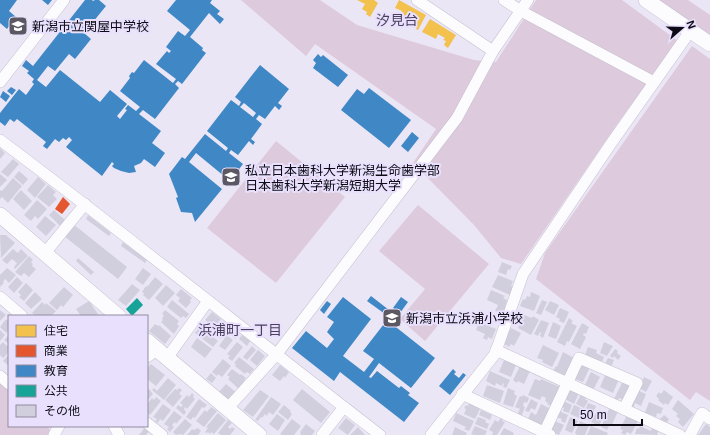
<svg xmlns="http://www.w3.org/2000/svg" width="710" height="435" font-family="Arial,'Noto Sans JP',sans-serif">
	<style>
		.green { fill: #decadd }
		.homes { fill: #f2c14e }
		.shops { fill: #e4572e }
		.schools { fill: #3f88c5; fill-rule: evenodd }
		.public { fill: #17a398 }
		.building { fill: #d1cfdd }
		.lines { fill: none; stroke-linecap: round; stroke-linejoin: round }
		.street-casing { stroke: #c4c0cd; stroke-width: 12 }
		.secondary-casing { stroke: #c4c0cd; stroke-width: 16 }
		.street { stroke: #fcfbfe; stroke-width: 11 }
		.secondary { stroke: #fcfbfe; stroke-width: 15 }
		.labels { text-anchor: middle; stroke-width: 4; stroke-linejoin: round; paint-order: stroke }
		.poi-label { font-size: 13px; fill: #0e0b16; stroke: #e8e0fc; text-anchor: start }
		.neighbourhood-label { font-size: 14px; fill: #4a405d; stroke: #e8e0fc }
	</style>
	<rect width="100%" height="100%" fill="#ebe6f6"/>
	<g class="green">
		<polygon points="241,0 320,0 357,25 474,60 496,62 536,0 622,0 678,41 620,120 521,264 501,258 474,225 413,163 436,129 315,44 306,56"/>
		<polygon points="657,0 688,0 710,15 710,37"/>
		<polygon points="692,46 710,59 710,401 696,392 690,400 536,279 545,253"/>
		<polygon points="276,141 345,197 276,283 207,228"/>
		<polygon points="418,205 489,264 425,341 400,319 425,289 379,251"/>
		<polygon points="0,383 9,391 9,426 48,426 50,431 48,435 0,435"/>
	</g>
	<g class="homes">
		<polygon points="357,0 374,0 378,3 370,17 366,14 367,12 362,9 365,4"/>
		<polygon points="399,0 426,15 418,30 416,29 417,27 413,24 414,23 411,21 413,18 409,16 407,20 399,16 402,11 395,8"/>
		<polygon points="430,19 456,35 448,48 444,45 446,41 443,40 445,38 438,34 436,39 422,32"/>
	</g>
	<polygon class="shops" points="63,197 70,204 62,214 55,209"/>
	<g class="schools">
		<polygon points="0,0 17,0 9,11 16,17 7,29 0,23"/>
		<polygon points="42,0 52,0 48,5"/>
		<polygon points="85,0 92,0 93,1 95,0 99,0 106,6 84,33 91,39 75,59 69,54 55,71 48,66 37,80 46,87 60,70 100,102 110,90 127,104 117,116 120,119 127,110 125,109 128,105 136,111 140,107 120,91 130,78 129,76 132,72 134,73 144,60 173,83 176,79 156,64 167,51 169,53 171,51 166,47 178,31 185,36 190,30 167,11 176,0 212,0 210,3 220,11 217,14 224,19 220,24 209,13 190,37 203,48 202,50 206,53 182,84 178,81 175,84 179,88 155,119 143,110 139,114 161,131 152,143 165,153 155,167 144,159 141,163 134,166 136,172 129,173 121,171 114,168 112,166 114,164 112,162 102,176 66,147 72,140 69,137 66,140 63,138 59,142 55,139 47,149 43,146 46,142 17,119 14,122 10,119 5,126 0,122 0,113 19,89 26,95 34,84 32,82 34,79 27,73 29,71 22,66 26,60 33,66"/>
		<polygon points="318,54 321,57 323,55 348,75 338,87 313,68 316,63 313,60"/>
		<path d="M260 65 289 89 278 103 282 106 279 110 275 106 265 119 259 115 256 119 262 124 251 139 255 142 253 145 249 141 238 155 231 150 229 153 243 164 230 181 196 153 189 162 222 189 195 222 192 213 181 212 176 198 178 197 169 174 182 157 185 159 205 134 226 151 228 148 207 131 231 100 239 106 241 102 235 97ZM244 103 256 113 253 117 240 107Z"/>
		<polygon points="11,87 16,90 12,95 7,91"/>
		<polygon points="369,88 411,120 389,148 341,110 357,89 364,94"/>
		<polygon points="3,91 10,96 6,102 0,97"/>
		<polygon points="412,132 419,138 408,152 401,146"/>
		<polygon points="371,296 389,310 385,314 367,301"/>
		<polygon points="343,297 371,319 343,356 364,372 374,359 363,351 387,320 435,358 411,388 379,363 369,377 371,378 377,371 399,388 401,386 410,393 408,395 419,403 404,422 340,372 334,381 292,348 306,331 327,348 334,339 327,332 334,322 327,317"/>
		<polygon points="401,297 408,302 400,313 393,308"/>
		<polygon points="327,301 331,304 324,314 320,310"/>
		<polygon points="453,369 456,372 454,374 459,378 463,373 466,375 450,395 439,386"/>
	</g>
	<polygon class="public" points="137,298 143,305 132,316 126,309"/>
	<g class="building">
		<polygon points="0,148 5,153 0,159"/>
		<polygon points="13,159 19,164 8,177 1,172"/>
		<polygon points="19,171 28,179 23,185 14,177"/>
		<polygon points="0,174 7,180 0,187"/>
		<polygon points="38,177 46,184 35,198 27,190"/>
		<polygon points="13,178 22,186 8,203 2,197 0,199 0,191 1,190 2,191"/>
		<polygon points="48,185 56,192 53,195 57,199 49,207 37,197"/>
		<polygon points="21,190 32,201 24,210 13,199"/>
		<polygon points="37,200 47,209 38,219 35,216 31,221 24,215"/>
		<polygon points="54,210 65,220 60,226 49,215"/>
		<polygon points="88,215 111,233 109,236 86,219"/>
		<polygon points="45,216 56,225 46,236 36,227"/>
		<polygon points="73,224 127,267 118,279 64,236"/>
		<polygon points="0,235 6,235 15,243 1,258"/>
		<polygon points="123,242 147,260 145,263 121,246"/>
		<polygon points="13,249 18,253 21,249 28,256 15,269 14,267 17,263 12,259 7,264 2,260"/>
		<polygon points="29,256 33,260 31,262 33,264 32,266 36,269 29,277 24,273 21,276 15,272"/>
		<polygon points="78,258 94,272 91,275 76,261"/>
		<polygon points="502,262 512,266 510,270 508,269 506,275 498,272"/>
		<polygon points="7,268 16,275 9,283 5,279 3,282 4,283 0,287 0,275"/>
		<polygon points="143,268 151,274 143,285 135,279"/>
		<polygon points="498,275 513,281 511,286 515,288 512,296 492,287"/>
		<polygon points="17,277 23,283 14,293 8,287"/>
		<polygon points="155,277 163,284 149,300 143,295 144,293 142,292 146,286 147,287"/>
		<polygon points="26,283 33,290 24,301 19,297 21,295 18,292"/>
		<polygon points="132,284 140,290 126,306 118,300"/>
		<polygon points="166,285 175,293 163,306 155,298"/>
		<polygon points="64,287 73,295 63,307 61,305 57,310 49,303"/>
		<polygon points="181,289 192,298 190,300 191,302 186,308 178,301 180,298 176,295"/>
		<polygon points="491,290 505,296 503,298 507,300 505,307 506,307 502,317 498,315 499,312 495,311 498,305 487,300"/>
		<polygon points="35,292 42,299 31,309 25,303"/>
		<polygon points="531,292 540,296 534,311 520,306 523,299 525,300 527,296 530,297"/>
		<polygon points="172,300 189,314 186,318 183,316 181,318 167,307"/>
		<polygon points="542,300 547,302 541,315 536,313"/>
		<polygon points="89,301 98,314 94,316 81,316 76,309"/>
		<polygon points="550,301 559,305 554,315 545,310"/>
		<polygon points="42,302 45,305 46,303 56,311 51,316 36,316 32,313"/>
		<polygon points="560,308 569,312 564,323 559,321 560,319 556,317"/>
		<polygon points="0,310 6,315 0,321"/>
		<polygon points="165,310 179,321 177,324 179,326 174,334 161,322 163,320 162,319 164,315 162,314"/>
		<polygon points="212,312 221,319 211,331 206,327 209,323 205,320"/>
		<polygon points="524,315 532,318 533,316 539,320 531,335 518,328"/>
		<polygon points="569,318 573,321 571,323 577,326 569,342 567,341 565,346 557,342"/>
		<polygon points="6,319 9,322 9,330 6,333 0,327"/>
		<polygon points="541,320 549,323 543,338 540,336 541,333 540,332 538,336 534,334"/>
		<polygon points="479,322 496,329 492,339 488,337 487,340 483,338 485,334 476,330"/>
		<polygon points="553,322 561,326 556,339 548,336"/>
		<polygon points="582,323 589,327 586,334 584,333 583,335 586,337 580,349 571,344"/>
		<polygon points="155,324 158,326 159,325 171,336 165,344 149,331"/>
		<polygon points="219,325 223,328 226,325 230,329 221,339 213,332"/>
		<polygon points="199,328 202,331 204,329 218,341 213,347 195,333"/>
		<polygon points="511,328 521,333 514,346 511,344 509,347 503,343"/>
		<polygon points="0,330 5,335 0,341"/>
		<polygon points="237,331 240,334 235,339 232,336"/>
		<polygon points="228,333 230,334 228,336 233,340 225,350 219,346"/>
		<polygon points="242,335 250,341 247,346 239,339"/>
		<polygon points="8,336 9,337 9,352 3,358 0,355 0,345 3,342 7,346 9,344 4,340"/>
		<polygon points="197,338 212,349 205,358 191,347"/>
		<polygon points="237,342 243,347 232,361 228,358 230,356 227,354"/>
		<polygon points="604,342 613,346 607,356 600,353"/>
		<polygon points="543,345 559,353 552,367 542,362 543,360 537,358"/>
		<polygon points="252,346 256,350 247,360 243,357"/>
		<polygon points="588,347 597,350 596,353 604,357 601,364 585,355"/>
		<polygon points="615,349 618,351 617,353 621,356 618,360 614,356 613,358 610,356"/>
		<polygon points="258,350 265,356 257,366 250,360"/>
		<polygon points="563,352 574,358 564,379 552,373 556,366 557,367"/>
		<polygon points="9,354 9,366 3,361"/>
		<polygon points="239,357 254,369 250,374 247,372 245,374 235,366 236,364 234,363"/>
		<polygon points="608,358 614,360 610,369 604,366"/>
		<polygon points="223,359 231,366 222,377 218,374 217,376 212,372"/>
		<polygon points="504,360 516,365 511,377 499,372"/>
		<polygon points="581,363 590,367 583,382 575,379"/>
		<polygon points="151,364 165,375 156,386 147,379 147,368"/>
		<polygon points="280,365 289,372 285,378 284,376 280,381 272,375"/>
		<polygon points="520,366 530,371 524,384 518,381 517,383 513,380"/>
		<polygon points="232,369 240,375 241,374 246,378 244,380 247,382 240,390 228,379 230,377 227,375"/>
		<polygon points="490,371 510,380 506,388 503,387 504,384 503,383 502,386 496,383 495,386 486,381"/>
		<polygon points="591,372 600,377 593,390 585,385"/>
		<polygon points="211,373 216,378 212,383 206,379"/>
		<polygon points="606,373 619,379 613,393 600,387"/>
		<polygon points="644,377 652,381 646,392 639,388"/>
		<polygon points="168,378 176,385 164,400 152,390 154,388 157,391"/>
		<polygon points="535,379 540,381 541,379 560,387 551,406 547,404 548,403 545,401 546,398 542,396 540,400 528,395"/>
		<polygon points="623,381 631,385 624,400 619,398 618,400 614,399"/>
		<polygon points="226,384 238,394 231,402 219,392"/>
		<polygon points="487,385 504,391 500,403 483,396"/>
		<polygon points="179,388 182,390 179,394 182,396 173,407 165,400 175,389 177,390"/>
		<polygon points="508,388 515,391 514,394 517,396 513,407 503,404"/>
		<polygon points="147,389 149,389 153,394 147,401"/>
		<polygon points="302,389 330,412 321,423 293,400"/>
		<polygon points="569,389 579,393 574,404 565,399"/>
		<polygon points="260,390 269,396 253,417 243,410"/>
		<polygon points="637,390 646,394 641,406 635,403 634,407 630,406"/>
		<polygon points="664,390 673,397 668,405 665,403 664,405 658,400 659,399 656,396 659,392 661,394"/>
		<polygon points="192,393 194,395 193,397 195,399 187,409 185,407 184,409 186,412 184,415 176,408 178,405 181,407 183,405 180,403 187,395 189,397"/>
		<polygon points="581,394 586,396 585,399 588,401 584,408 576,404"/>
		<polygon points="523,395 529,398 527,403 524,402 523,406 525,407 521,417 517,415 520,409 515,407 520,396 522,397"/>
		<polygon points="156,397 161,401 150,415 147,412 147,404 152,398 154,400"/>
		<polygon points="271,397 281,404 273,415 269,412 267,416 265,414 262,418 261,417 258,421 255,420"/>
		<polygon points="199,399 207,405 204,408 202,407 195,418 193,417 191,420 186,417"/>
		<polygon points="531,399 538,403 535,410 531,408 529,412 525,411"/>
		<polygon points="678,400 694,414 683,427 678,422 680,419 676,416 678,414 672,409"/>
		<polygon points="563,401 572,405 569,413 563,411 564,408 561,407"/>
		<polygon points="649,402 663,408 661,414 657,413 656,417 649,414 648,417 644,415"/>
		<polygon points="469,403 480,409 475,419 464,414 466,409 464,408 466,405 468,406"/>
		<polygon points="588,403 596,406 590,421 582,417"/>
		<polygon points="163,404 171,410 163,421 160,419 158,423 155,421 157,419 153,417"/>
		<polygon points="541,404 551,409 543,428 528,419 531,412 536,415"/>
		<polygon points="284,405 291,411 290,412 292,414 288,420 278,412"/>
		<polygon points="574,405 583,409 579,418 570,414"/>
		<polygon points="211,407 217,411 204,427 196,421 205,410 207,412"/>
		<polygon points="610,407 618,411 612,425 610,424 607,430 601,427"/>
		<polygon points="481,410 492,415 490,420 479,415"/>
		<polygon points="174,411 182,417 176,424 175,422 172,425 174,427 170,432 167,429 169,427 164,424"/>
		<polygon points="559,411 568,415 565,423 561,421 562,419 556,417"/>
		<polygon points="597,411 604,415 599,426 591,422"/>
		<polygon points="218,413 226,420 214,434 211,432 210,434 208,432 206,433 205,432 208,428 206,427"/>
		<polygon points="456,413 474,421 469,431 464,429 466,427 453,421"/>
		<polygon points="277,414 285,420 278,431 269,424"/>
		<polygon points="627,415 638,421 631,434 627,432 625,435 621,433 623,430 620,429"/>
		<polygon points="664,415 669,419 666,424 660,419"/>
		<polygon points="478,417 486,420 485,422 489,424 487,429 475,424"/>
		<polygon points="570,417 578,421 572,433 565,430"/>
		<polygon points="346,418 355,425 348,435 338,428"/>
		<polygon points="501,418 503,419 502,421 505,422 497,435 492,435 493,432 489,430 495,420 498,422"/>
		<polygon points="185,419 192,425 183,435 180,434 176,435 173,432"/>
		<polygon points="292,419 301,426 294,435 282,435 280,434"/>
		<polygon points="228,420 232,423 228,427 230,429 232,427 235,429 230,435 221,435 218,433"/>
		<polygon points="555,421 564,425 559,435 550,431"/>
		<polygon points="580,421 589,425 585,435 577,435 575,433"/>
		<polygon points="306,424 315,431 312,435 300,435 301,434 300,432"/>
		<polygon points="706,424 710,427 710,435 698,435"/>
		<polygon points="146,426 151,429 146,435 139,435"/>
		<polygon points="475,426 487,431 485,435 474,435 471,434"/>
		<polygon points="591,426 608,433 607,435 587,435"/>
		<polygon points="640,426 651,431 652,428 659,430 657,435 635,434 637,428 639,429"/>
		<polygon points="358,427 365,435 350,435"/>
		<polygon points="455,427 467,433 466,435 452,435"/>
		<polygon points="198,428 201,431 198,435 187,435 192,429 194,430"/>
		<polygon points="504,428 514,433 513,435 500,435"/>
	</g>
	<g class="lines">
		<defs>
			<g id="street">
				<polyline points="417,0 493,51"/>
				<polyline points="504,0 521,11 654,82"/>
				<polyline points="0,82 64,0"/>
				<path d="M0 140C128 236 253 337 380 435"/>
				<polyline points="45,253 85,204"/>
				<polyline points="0,297 22,316"/>
				<polyline points="496,350 680,435"/>
				<polyline points="147,357 157,350"/>
				<polyline points="167,358 208,301"/>
				<polyline points="0,376 9,384"/>
				<polyline points="462,394 550,435"/>
				<polyline points="227,409 276,355 457,118 493,51 528,0"/>
				<polyline points="147,423 162,435"/>
				<polyline points="114,426 119,435"/>
				<polyline points="54,435 59,426"/>
				<polyline points="322,435 344,407"/>
				<polyline points="431,435 495,354 523,274 610,145 691,30"/>
				<polyline points="543,435 579,358 637,383 624,409"/>
				<polyline points="690,435 702,413 710,419"/>
			</g>
			<g id="secondary">
				<polyline points="646,0 710,44"/>
				<polyline points="0,215 118,316"/>
				<polyline points="147,341 259,435"/>
			</g>
		</defs>
		<use href="#street" class="street-casing"/>
		<use href="#secondary" class="secondary-casing"/>
		<use href="#street" class="street"/>
		<use href="#secondary" class="secondary"/>
	</g>
	<defs>
		<symbol id="school-square" viewBox="-11 -11 22 22"><rect x="-9" y="-9" width="18" height="18" rx="4" fill="#5b5864" stroke="#e8e0fc"/><path d="M0-5L7-2L0 1L-7-2ZM-4 1L0 2.5L4 1V4Q0 6-4 4Z" fill="#fff"/></symbol>
		<symbol id="university-square" viewBox="-11 -11 22 22"><rect x="-9" y="-9" width="18" height="18" rx="4" fill="#5b5864" stroke="#e8e0fc"/><path d="M0-5L7-2L0 1L-7-2ZM-4 1L0 2.5L4 1V4Q0 6-4 4Z" fill="#fff"/></symbol>
	</defs>
	<g fill-rule="evenodd">
		<use href="#school-square" x="7" y="15" width="22" height="22"/>
		<use href="#university-square" x="220" y="166" width="22" height="22"/>
		<use href="#school-square" x="381" y="307" width="22" height="22"/>
	</g>
	<g class="labels">
		<g class="poi-label">
			<text x="32" y="31">新潟市立関屋中学校</text>
			<text x="245" y="175">私立日本歯科大学新潟生命歯学部<tspan x="245" dy="15">日本歯科大学新潟短期大学</tspan></text>
			<text x="406" y="323">新潟市立浜浦小学校</text>
		</g>
		<g class="neighbourhood-label">
			<text x="397" y="25">汐見台</text>
			<text x="240" y="335">浜浦町一丁目</text>
		</g>
	</g>
	<rect x="8" y="315" width="140" height="112" fill="#e8e0fc" stroke="#918ba0"/>
	<rect x="16" y="325" width="20" height="12" fill="#f2c14e" stroke="#918ba0"/>
	<text x="44" y="335" font-size="12" fill="#0e0b16">住宅</text>
	<rect x="16" y="345" width="20" height="12" fill="#e4572e" stroke="#918ba0"/>
	<text x="44" y="355" font-size="12" fill="#0e0b16">商業</text>
	<rect x="16" y="365" width="20" height="12" fill="#3f88c5" stroke="#918ba0"/>
	<text x="44" y="375" font-size="12" fill="#0e0b16">教育</text>
	<rect x="16" y="385" width="20" height="12" fill="#17a398" stroke="#918ba0"/>
	<text x="44" y="395" font-size="12" fill="#0e0b16">公共</text>
	<rect x="16" y="405" width="20" height="12" fill="#d1cfdd" stroke="#918ba0"/>
	<text x="44" y="415" font-size="12" fill="#0e0b16">その他</text>
	<g transform="translate(682 28) rotate(70)" stroke="#e8e0fc" stroke-width="3" paint-order="stroke">
	<path d="M0-3L7 15L0 10L-7 15Z" fill="#0e0b16"/>
	<text y="-6" font-size="11" font-weight="bold" text-anchor="middle" fill="#0e0b16">N</text>
	</g>
	<path d="M574 419v6h68v-6" fill="none" stroke="#0e0b16" stroke-width="2"/>
	<text x="580" y="419" font-size="12" fill="#0e0b16" stroke="#e8e0fc" stroke-width="3" paint-order="stroke">50 m</text>
</svg>
